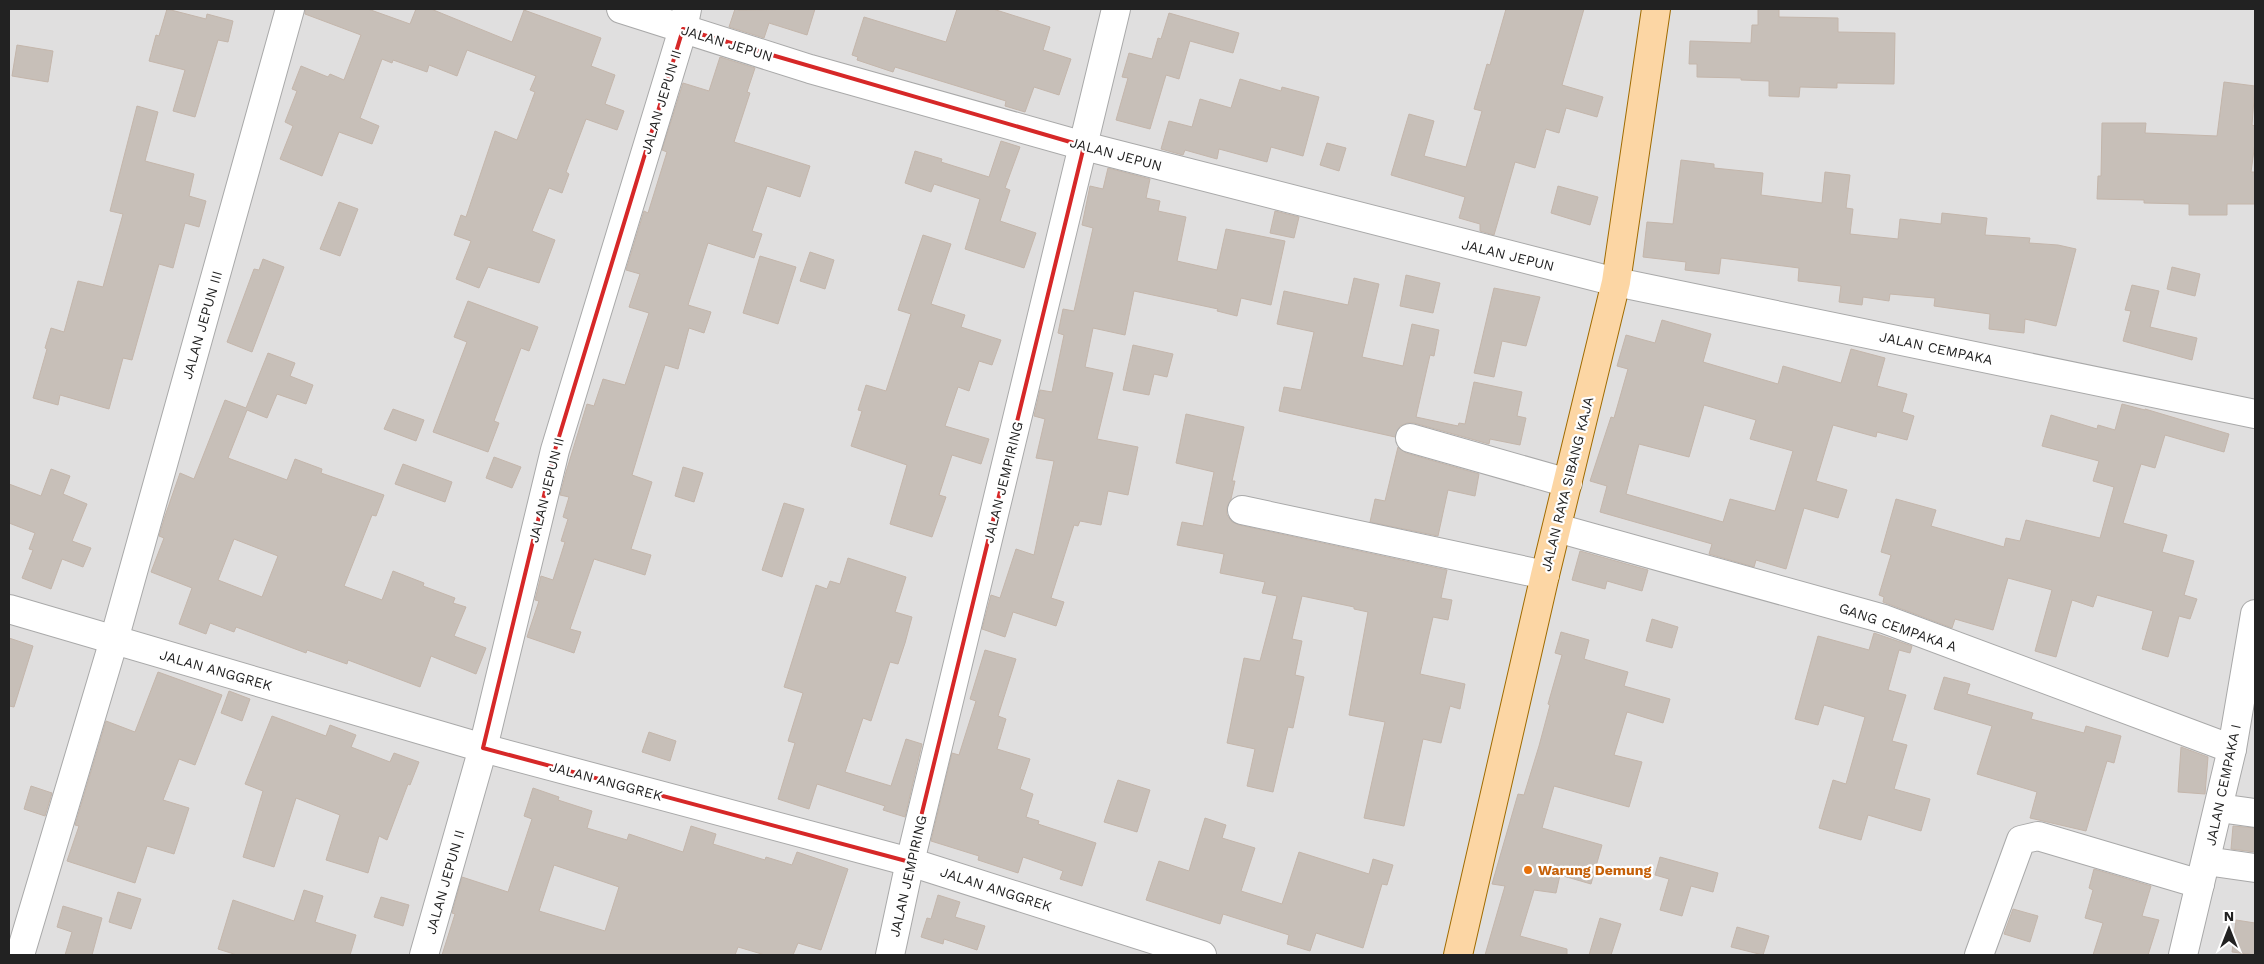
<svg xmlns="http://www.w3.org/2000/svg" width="2264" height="964" font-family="'Work Sans',sans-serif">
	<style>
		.residential { fill: #e0dfdf }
		.building { fill: #c7bfb8; stroke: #c4b6ab; fill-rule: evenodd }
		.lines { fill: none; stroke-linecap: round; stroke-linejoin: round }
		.minor-casing { stroke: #a9a9a9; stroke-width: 30 }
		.major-casing { stroke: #a06b00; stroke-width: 30 }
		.minor { stroke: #fff; stroke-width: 28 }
		.major { stroke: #fcd6a4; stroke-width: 28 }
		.marked { fill: none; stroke: #d62828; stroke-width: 4; stroke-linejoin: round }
		.food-dot { fill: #e8710a; stroke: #fff; stroke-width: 2 }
		.labels { text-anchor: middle; stroke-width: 4.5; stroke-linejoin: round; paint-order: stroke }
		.street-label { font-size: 14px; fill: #222; stroke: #fff }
		.food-label { font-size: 14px; font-weight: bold; fill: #c56008; stroke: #fff; text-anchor: start }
	</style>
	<rect width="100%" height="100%" fill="#f2efe9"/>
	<rect class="residential" x="9" y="9" width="2246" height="946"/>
	<g class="building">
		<polygon points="167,9 206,19 207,14 233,21 228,42 218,40 195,117 173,111 185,70 149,61 156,35 159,36"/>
		<polygon points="305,9 368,9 410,24 416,9 431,9 512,42 524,10 601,38 591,66 615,75 605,104 624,111 617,130 586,119 566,172 569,174 562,193 549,188 532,231 555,240 539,283 488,267 479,288 456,279 471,241 454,235 461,215 466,217 495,131 517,140 535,92 530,90 536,76 467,50 457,76 429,65 427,72 393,60 392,63 382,59 360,118 379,126 372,144 339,132 322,176 280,159 293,126 285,122 297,91 292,89 301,66 328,77 330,74 344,80 361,35 305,14"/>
		<polygon points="735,9 739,10 815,9 807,35 769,23 764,38 729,27"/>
		<polygon points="957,9 993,9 1050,27 1043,50 1071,59 1059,95 1034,87 1025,112 1005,106 1006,101 895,67 893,72 857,60 858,57 852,55 864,17 946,42"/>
		<polygon points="1506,9 1584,9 1562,85 1603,97 1597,117 1566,108 1559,133 1546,129 1535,168 1515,162 1494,235 1480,231 1480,224 1459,218 1465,197 1391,175 1409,114 1434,121 1424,156 1466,167 1482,111 1474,109 1487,64 1490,65"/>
		<polygon points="1758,9 1779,9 1779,17 1838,18 1838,32 1895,33 1894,84 1837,83 1837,88 1800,87 1799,97 1769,96 1769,81 1741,80 1741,78 1697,77 1697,64 1689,64 1690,41 1751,43 1752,25 1758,25"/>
		<polygon points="1169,13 1239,33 1233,53 1190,41 1179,79 1166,75 1150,129 1116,120 1128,78 1122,77 1129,53 1152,59 1158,38 1161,39"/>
		<polygon points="17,45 53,51 48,82 12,76"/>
		<polygon points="720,57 755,68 747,92 750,93 734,142 810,166 800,197 767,186 752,231 762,234 754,258 708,243 688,305 711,312 704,333 689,328 678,369 665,365 632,475 652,482 631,549 651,555 645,575 594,559 570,629 581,632 574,653 527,637 539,601 535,600 541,576 553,580 565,542 561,541 568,519 563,517 569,497 560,495 566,472 587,404 594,406 603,379 625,385 649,313 629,307 640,274 626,270 644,211 648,213 667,152 662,150 683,83 709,91"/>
		<polygon points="1240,79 1281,91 1282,87 1319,97 1303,156 1271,147 1267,162 1219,149 1217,159 1185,150 1183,155 1161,149 1169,121 1192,127 1200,99 1231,108"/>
		<polygon points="2224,82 2255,86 2252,125 2255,126 2255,143 2251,172 2255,172 2255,204 2227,204 2227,215 2189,215 2189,204 2144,203 2144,200 2097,199 2098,176 2101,176 2102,123 2146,123 2145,133 2217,136"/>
		<polygon points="137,106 158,112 145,161 194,174 189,196 206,201 199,227 185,223 173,268 159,264 132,360 123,358 109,409 60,395 58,405 33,398 47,349 45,348 51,328 64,332 78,281 103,287 123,214 110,211"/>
		<polygon points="1001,141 1020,147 1005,188 1010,190 1000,221 1036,233 1024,268 965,249 980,199 934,184 931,192 905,183 915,151 942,159 941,162 989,177"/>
		<polygon points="1327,143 1346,148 1339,171 1320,165"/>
		<polygon points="1681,160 1714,164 1714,168 1763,173 1761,195 1822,203 1825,172 1850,175 1846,208 1853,209 1850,234 1898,239 1900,219 1941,224 1942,213 1987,218 1985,235 2030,238 2029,243 2058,245 2076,249 2056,326 2025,319 2024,333 1989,329 1990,314 1934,306 1935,298 1890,294 1889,301 1863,297 1862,305 1839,302 1841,286 1798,281 1799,268 1721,258 1719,274 1685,270 1686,262 1643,257 1647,222 1673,224"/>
		<polygon points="1108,168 1150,179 1146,198 1160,201 1158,211 1186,217 1177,261 1217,270 1226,229 1285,241 1271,305 1241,298 1237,316 1217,311 1218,309 1134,291 1125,335 1093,328 1085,367 1113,373 1097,439 1138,447 1128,495 1108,491 1101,525 1080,521 1078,526 1074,525 1051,598 1064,602 1056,626 1013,612 1005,637 982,629 991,595 1000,598 1016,549 1034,555 1054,461 1036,458 1045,419 1034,416 1040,390 1052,392 1064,335 1058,333 1063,309 1074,311 1093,228 1082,225 1090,186 1103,189"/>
		<polygon points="1558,186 1598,197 1590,225 1551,213"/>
		<polygon points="339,202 358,209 340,256 320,249"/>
		<polygon points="1275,211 1299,217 1294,238 1270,233"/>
		<polygon points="923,235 951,244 931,304 965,315 961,327 1001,340 992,365 979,361 969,391 958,387 945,426 989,439 981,464 952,455 939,495 946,497 932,537 890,524 907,465 851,446 862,411 858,410 866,385 886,391 911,314 898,310"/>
		<polygon points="810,252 834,260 825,289 800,281"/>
		<polygon points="760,256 796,267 778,324 743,313"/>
		<polygon points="263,259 284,267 252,352 227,342 254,269 259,270"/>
		<polygon points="2172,267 2200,274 2195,296 2167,289"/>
		<polygon points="1406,275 1440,283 1433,313 1400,306"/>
		<polygon points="1354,278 1379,284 1362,357 1403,366 1412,324 1439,330 1434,356 1430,355 1416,417 1458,426 1459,423 1465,424 1474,382 1522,392 1517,416 1526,418 1520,445 1490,439 1489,444 1414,423 1407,423 1400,426 1395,437 1279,411 1284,387 1301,390 1314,332 1277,324 1284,291 1348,305"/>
		<polygon points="2132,285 2159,291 2150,327 2197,338 2192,360 2123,341 2131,311 2125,310"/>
		<polygon points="1494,288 1540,297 1526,346 1502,341 1494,377 1474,373"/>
		<polygon points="468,301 538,327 529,351 521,348 494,421 499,423 488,452 433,432 467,342 454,337"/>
		<path d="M1662 320 1711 334 1703 362 1778 384 1783 366 1841 383 1851 349 1885 358 1877 386 1907 394 1902 412 1914 416 1907 440 1877 432 1876 437 1833 425 1816 481 1847 490 1838 518 1804 508 1786 569 1756 560 1754 567 1709 554 1712 544 1600 512 1607 486 1590 481 1611 417 1614 418 1628 369 1617 366 1626 335 1655 343ZM1704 405 1756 420 1750 439 1793 451 1775 511 1730 499 1723 522 1626 494 1639 444 1689 457Z"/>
		<polygon points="1133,345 1173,354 1167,377 1154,374 1149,395 1123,390"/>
		<path d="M268 353 295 363 290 376 313 385 306 404 277 394 267 418 247 410 228 458 287 480 295 459 322 469 321 473 384 495 376 516 372 515 344 586 382 600 393 571 424 583 423 586 455 598 453 603 466 607 454 636 486 648 476 674 431 656 420 687 348 660 347 664 307 650 306 653 236 627 234 632 210 623 206 634 179 624 192 588 151 572 164 538 159 536 165 516 180 473 194 479 225 400 246 408ZM234 539 278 556 262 597 218 580Z"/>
		<polygon points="2122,404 2145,410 2145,409 2229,434 2224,452 2165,435 2155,468 2141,464 2123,523 2167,535 2162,552 2194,561 2184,595 2197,599 2190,619 2179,616 2168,657 2142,649 2153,611 2097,595 2093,607 2072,600 2056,657 2035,651 2052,590 2008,578 1993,630 1955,619 1952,628 1883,602 1884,597 1879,595 1891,555 1881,552 1896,499 1936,510 1931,526 2004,547 2006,538 2020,541 2026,520 2100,538 2114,487 2093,481 2099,461 2042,446 2051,415 2097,429 2098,425 2115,430"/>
		<polygon points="393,409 424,420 416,441 384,429"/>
		<polygon points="1186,414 1244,427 1232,481 1235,481 1231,499 1227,507 1227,515 1232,522 1239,525 1447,570 1441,598 1452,600 1448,620 1433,617 1420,674 1465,684 1460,709 1450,706 1441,743 1423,739 1404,826 1364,818 1385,722 1349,715 1368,612 1354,609 1354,607 1302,596 1292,639 1302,641 1295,675 1304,677 1293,728 1288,727 1273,792 1247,786 1255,749 1227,743 1244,658 1260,661 1277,596 1262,593 1265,582 1220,573 1224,554 1177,545 1182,522 1203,526 1214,472 1176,463"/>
		<polygon points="1398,447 1406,453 1479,474 1475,496 1448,490 1438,536 1370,522 1375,499 1385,501"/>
		<polygon points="494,457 521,467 512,488 486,478"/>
		<polygon points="403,464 452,482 445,502 395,484"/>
		<polygon points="683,467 703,473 694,502 675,496"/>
		<polygon points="51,469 70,476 63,494 87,504 72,541 91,548 83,567 62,559 51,589 22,578 33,550 29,549 35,533 9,523 9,484 41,496"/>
		<polygon points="784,503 804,509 782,577 762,570"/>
		<polygon points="1580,551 1648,570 1642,591 1607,581 1605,589 1572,580"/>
		<polygon points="848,558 906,577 895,612 912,617 905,643 898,664 890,662 871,721 863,718 845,772 891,786 906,739 922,744 905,817 883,810 885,806 817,784 809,809 778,799 795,743 788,741 803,693 784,687 816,585 827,589 830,581 840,584"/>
		<polygon points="1652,619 1678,627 1672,648 1646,641"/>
		<polygon points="1561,632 1589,640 1584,659 1628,672 1624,686 1670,699 1663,723 1627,712 1614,755 1642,762 1629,807 1554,786 1542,828 1602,845 1591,884 1560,875 1556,893 1534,890 1520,936 1567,949 1567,955 1485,955 1505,886 1492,884 1518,794 1524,795 1539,746 1550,705 1548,704 1562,655 1555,653"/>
		<polygon points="1874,633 1912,646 1910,653 1899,650 1888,690 1906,695 1892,741 1907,745 1894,789 1930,799 1921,831 1868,815 1861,840 1819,828 1833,780 1846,784 1865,717 1824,705 1818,725 1795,719 1818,636 1869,650"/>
		<polygon points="9,638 33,646 14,707 9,706"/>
		<polygon points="985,650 1016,659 998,716 1006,719 997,749 1030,759 1020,789 1033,794 1026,817 1039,821 1038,824 1096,843 1082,886 1060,879 1063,871 1023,857 1018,873 978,860 979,856 931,841 952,753 959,755 976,701 970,699"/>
		<polygon points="158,672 222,695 195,765 179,759 163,800 189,808 174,854 147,846 135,883 67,861 79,826 75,825 106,721 135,732"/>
		<polygon points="1944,677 1970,684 1967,694 2033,713 2031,719 2084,733 2086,726 2121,736 2114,763 2107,761 2086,831 2030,818 2037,792 1977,774 1992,726 1934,709"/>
		<polygon points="229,691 250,699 242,721 221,713"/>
		<polygon points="272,716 326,736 330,725 356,735 351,747 390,762 394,753 419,762 410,785 408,784 387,840 379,836 368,873 326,860 340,815 296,798 274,867 243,857 263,791 245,784"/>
		<polygon points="649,732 676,741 670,761 642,752"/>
		<polygon points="2181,747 2208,757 2205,794 2178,792"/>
		<polygon points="1118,780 1150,790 1137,832 1104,822"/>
		<polygon points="31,786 52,793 45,816 24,809"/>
		<path d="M533 788 559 797 558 800 592 811 587 828 627 840 629 834 683 852 691 826 716 834 713 844 765 860 766 857 792 865 797 852 848 869 821 950 798 943 793 955H765L738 947 735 955H442L455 914 452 913 462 877 508 892 532 819 524 816ZM554 865 619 887 605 931 539 911Z"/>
		<polygon points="1205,818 1226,825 1222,838 1255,848 1241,891 1282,904 1299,852 1369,874 1373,859 1393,865 1387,885 1382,884 1363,948 1316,933 1310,951 1287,944 1289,935 1223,914 1220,924 1146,900 1159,861 1189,871"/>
		<polygon points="2233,826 2255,828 2255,852 2231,849"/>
		<polygon points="1660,857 1718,873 1713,892 1691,886 1682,916 1660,910 1669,879 1655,875"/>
		<polygon points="2094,869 2151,886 2142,916 2159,920 2148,955 2093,955 2103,923 2085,918 2093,890 2089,888"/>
		<polygon points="304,890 323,896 315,922 356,935 350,955 237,955 218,949 233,900 294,921"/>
		<polygon points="118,892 141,899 131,929 109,922"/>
		<polygon points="938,895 960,902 955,917 985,926 977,950 944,939 943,944 921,937 927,918 931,919"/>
		<polygon points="381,897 409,905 403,926 374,917"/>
		<polygon points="63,906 102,918 92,955 65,955 72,932 57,927"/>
		<polygon points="2013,909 2038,916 2030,942 2004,934"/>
		<polygon points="1600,918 1621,924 1611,955 1589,955"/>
		<polygon points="2236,920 2255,923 2255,955 2232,952"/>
		<polygon points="1737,927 1769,936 1763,955 1731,947"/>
	</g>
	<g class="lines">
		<defs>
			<g id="minor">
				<polyline points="621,9 810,69 1084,146 1616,282 2255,414"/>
				<polyline points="1410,438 1568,483"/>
				<polyline points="1242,510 1545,575"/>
				<polyline points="1557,528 1884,619 2232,749"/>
				<polyline points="9,609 483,748 910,862 1202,955"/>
				<polyline points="2219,808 2255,813"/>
				<polyline points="2206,861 2255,868"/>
				<polyline points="20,955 114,640 290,9"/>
				<polyline points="424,955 483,748 555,450 683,29 687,9"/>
				<polyline points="890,955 910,862 1116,9"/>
				<polyline points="1979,955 2021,840 2038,836 2200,884"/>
				<polyline points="2183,955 2232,749 2255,614"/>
			</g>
			<polyline id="major" points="1458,955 1545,575 1616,282 1656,9"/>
		</defs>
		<use href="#minor" class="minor-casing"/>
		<use href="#major" class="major-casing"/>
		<use href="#minor" class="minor"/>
		<use href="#major" class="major"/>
	</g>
	<path class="marked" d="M683 29 1084 146 910 862 483 748 555 450Z"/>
	<circle class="food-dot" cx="1528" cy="870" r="5"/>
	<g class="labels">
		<g class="street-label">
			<text transform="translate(727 43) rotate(17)" y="5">JALAN JEPUN</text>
			<text transform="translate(661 102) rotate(-73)" y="5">JALAN JEPUN II</text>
			<text transform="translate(1116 154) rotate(15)" y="5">JALAN JEPUN</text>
			<text transform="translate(1508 255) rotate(14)" y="5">JALAN JEPUN</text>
			<text transform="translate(202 325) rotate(-74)" y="5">JALAN JEPUN III</text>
			<text transform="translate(1936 348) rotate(12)" y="5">JALAN CEMPAKA</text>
			<text transform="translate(1003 482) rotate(-76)" y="5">JALAN JEMPIRING</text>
			<text transform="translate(1567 484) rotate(-76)" y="5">JALAN RAYA SIBANG KAJA</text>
			<text transform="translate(546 490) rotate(-76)" y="5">JALAN JEPUN II</text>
			<text transform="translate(1898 627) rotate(19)" y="5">GANG CEMPAKA A</text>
			<text transform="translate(216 670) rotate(16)" y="5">JALAN ANGGREK</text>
			<text transform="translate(606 781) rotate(15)" y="5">JALAN ANGGREK</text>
			<text transform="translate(2223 785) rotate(-78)" y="5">JALAN CEMPAKA I</text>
			<text transform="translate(908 876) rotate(-77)" y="5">JALAN JEMPIRING</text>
			<text transform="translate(445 882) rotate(-74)" y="5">JALAN JEPUN II</text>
			<text transform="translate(996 889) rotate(18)" y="5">JALAN ANGGREK</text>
		</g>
		<g class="food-label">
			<text x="1538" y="875">Warung Demung</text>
		</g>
	</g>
	<rect width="2264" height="964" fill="none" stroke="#222222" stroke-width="20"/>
	<g transform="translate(2229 929)" stroke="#ffffff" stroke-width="4" paint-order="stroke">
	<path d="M0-4L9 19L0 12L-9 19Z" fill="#222222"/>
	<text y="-8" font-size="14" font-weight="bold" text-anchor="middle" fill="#222222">N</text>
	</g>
</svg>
